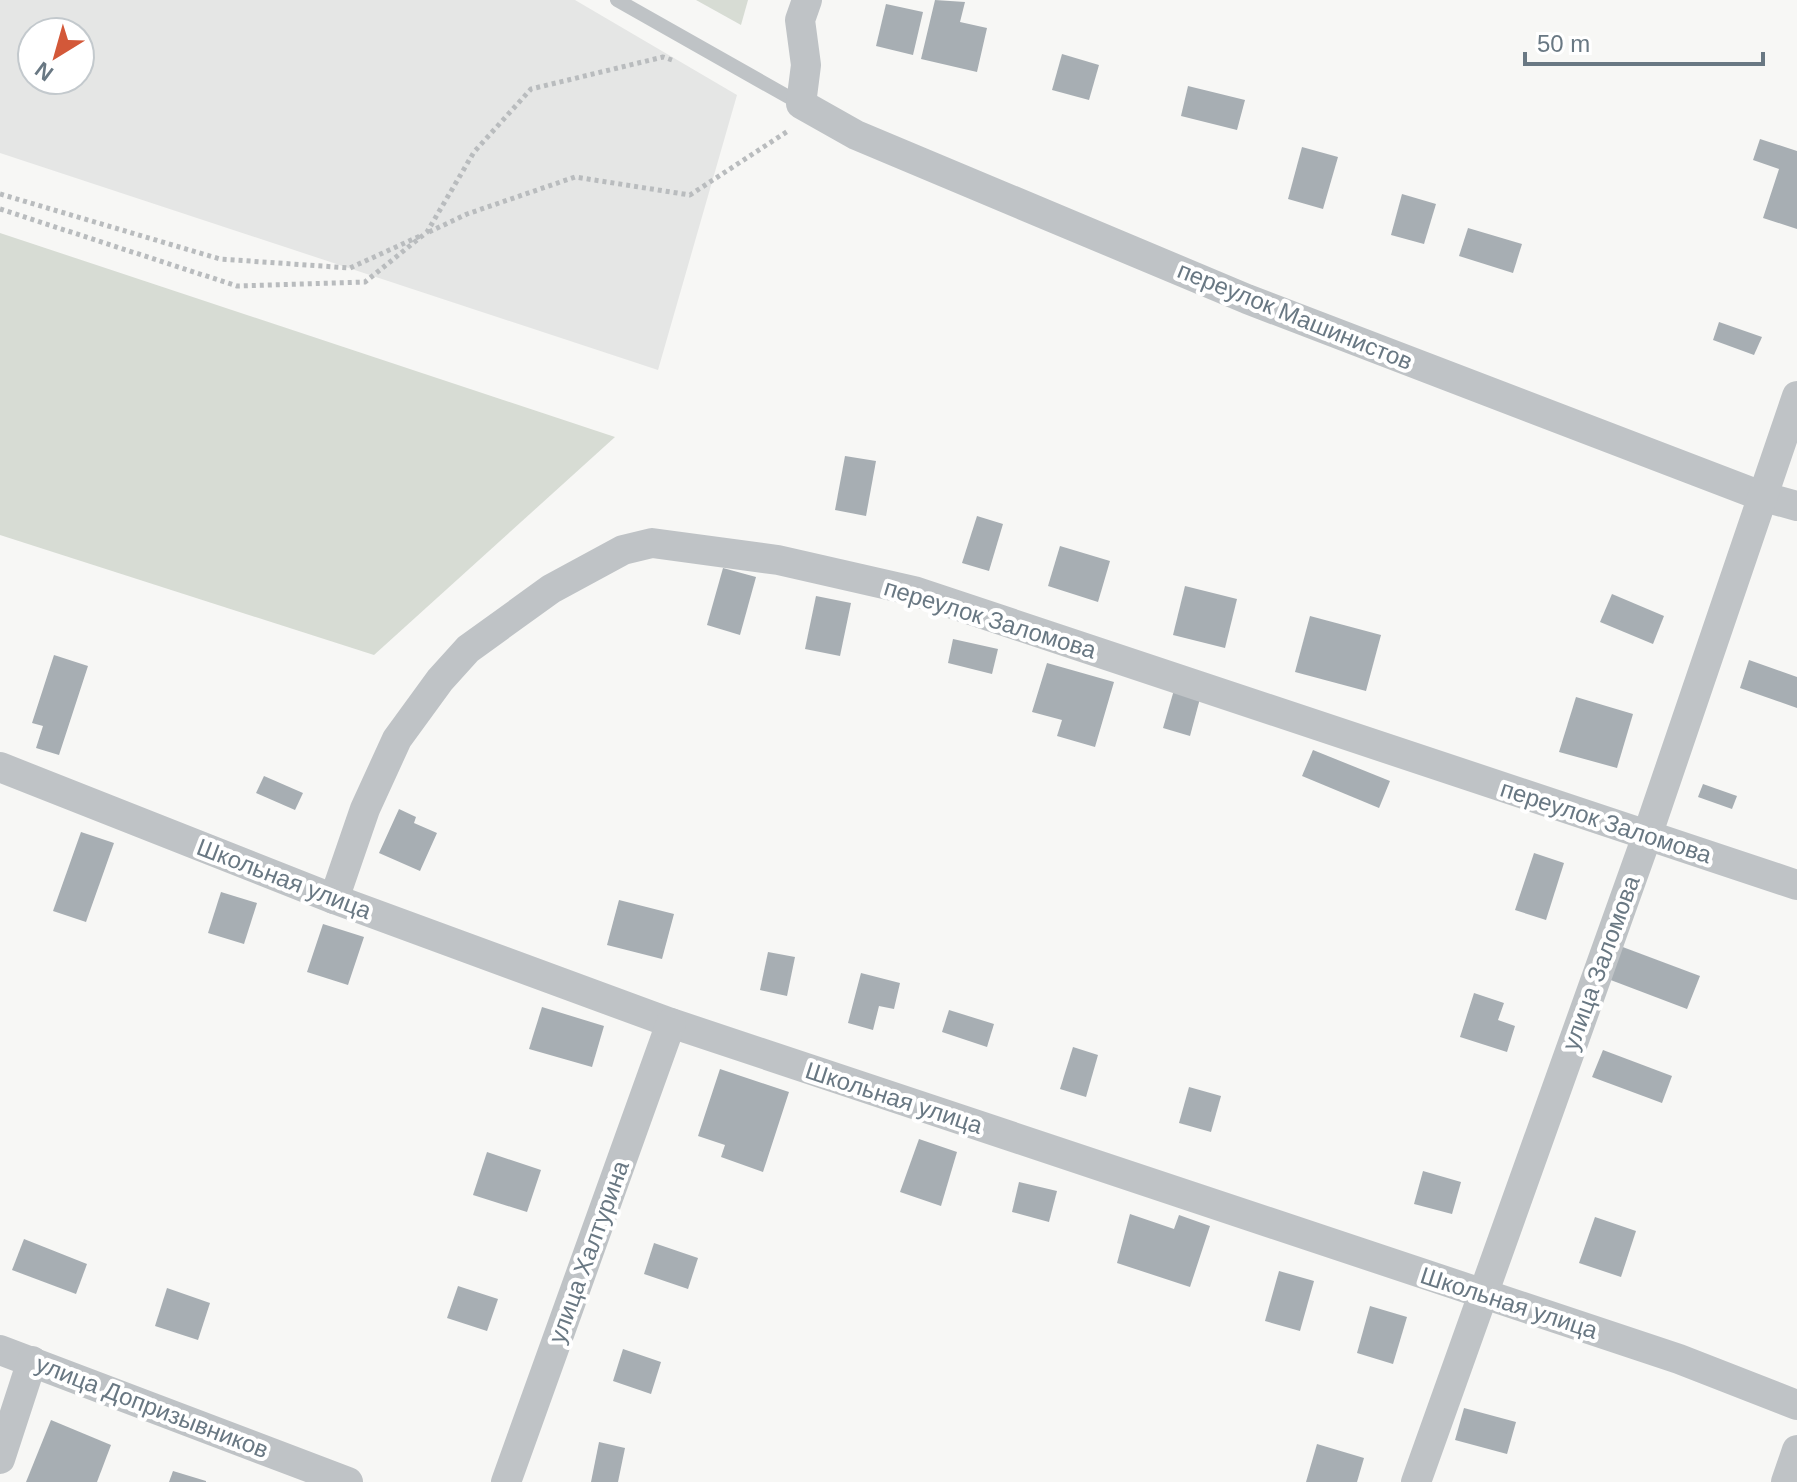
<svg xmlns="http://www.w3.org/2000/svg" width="1797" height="1482" font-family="Arial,sans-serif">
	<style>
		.built { fill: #e5e6e5; fill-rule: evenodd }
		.green { fill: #d7dcd4 }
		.building { fill: #a7aeb3 }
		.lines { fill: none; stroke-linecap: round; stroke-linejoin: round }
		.path { stroke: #b9bcbe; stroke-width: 5; stroke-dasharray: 4 4; stroke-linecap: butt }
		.lane { stroke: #bfc3c6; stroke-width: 14 }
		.street { stroke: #bfc3c6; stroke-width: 30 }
		.labels { text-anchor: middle; stroke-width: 8; stroke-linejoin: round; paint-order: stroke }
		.street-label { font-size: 24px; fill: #697883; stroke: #fff }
	</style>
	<rect width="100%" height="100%" fill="#f7f7f5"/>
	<path class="built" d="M0 0H575L737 95 658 370 0 153ZM32 32H80V80H32Z"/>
	<g class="green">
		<polygon points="696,0 748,0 741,25"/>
		<polygon points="0,233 615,437 374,655 0,535"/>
	</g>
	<g class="building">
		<polygon points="935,0 965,2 960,22 987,28 977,72 921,59"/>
		<polygon points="886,4 923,12 913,55 876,46"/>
		<polygon points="1062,54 1099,65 1089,100 1052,90"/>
		<polygon points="1188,86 1245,100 1237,130 1181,116"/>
		<polygon points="1760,139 1797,151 1797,229 1763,218 1779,169 1753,160"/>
		<polygon points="1302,147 1338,157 1323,209 1288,199"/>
		<polygon points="1402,194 1436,204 1424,244 1391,235"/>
		<polygon points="1468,228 1522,244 1513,273 1459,256"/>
		<polygon points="1719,322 1762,337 1754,355 1713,340"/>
		<polygon points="845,456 876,461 866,516 835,510"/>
		<polygon points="977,516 1003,524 989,571 962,563"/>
		<polygon points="1060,546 1110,561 1098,602 1048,586"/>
		<polygon points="723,568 756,577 740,635 707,625"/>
		<polygon points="1185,586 1237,599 1225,648 1173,635"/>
		<polygon points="1612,594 1664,616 1653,644 1600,622"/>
		<polygon points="816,596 851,603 840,656 805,649"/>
		<polygon points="1310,616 1381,635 1366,691 1295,672"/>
		<polygon points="953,639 998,649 992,674 948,663"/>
		<polygon points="54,655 88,666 59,755 36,748 43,726 32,723"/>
		<polygon points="1749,660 1797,677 1797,708 1740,688"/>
		<polygon points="1047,663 1114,682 1095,747 1057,736 1062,720 1032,712"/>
		<polygon points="1176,683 1202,691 1190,736 1163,728"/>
		<polygon points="1576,697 1633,714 1617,768 1559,752"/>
		<polygon points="1313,750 1390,781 1379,808 1302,776"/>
		<polygon points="264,776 303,793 295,810 256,793"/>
		<polygon points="1703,784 1737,796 1732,809 1698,797"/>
		<polygon points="399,809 416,817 414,823 437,833 420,871 379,853"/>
		<polygon points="81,832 114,843 86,922 53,911"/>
		<polygon points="1534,853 1564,863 1546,920 1515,910"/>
		<polygon points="221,892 257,903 244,944 208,933"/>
		<polygon points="619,900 674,914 662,959 607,945"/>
		<polygon points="323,924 364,937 348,985 307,972"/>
		<polygon points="1620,946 1700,976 1687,1009 1608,979"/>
		<polygon points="768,952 795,957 787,996 760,990"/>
		<polygon points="861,973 900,983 894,1009 879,1006 873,1030 848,1023"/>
		<polygon points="1474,993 1504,1003 1498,1020 1515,1026 1507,1052 1460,1037"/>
		<polygon points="542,1007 604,1026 592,1067 529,1049"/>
		<polygon points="949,1010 994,1024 987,1047 942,1032"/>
		<polygon points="1073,1047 1098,1055 1086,1097 1060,1089"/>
		<polygon points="1603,1050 1672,1076 1662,1103 1592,1077"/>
		<polygon points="720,1069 789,1092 763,1172 721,1157 725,1145 698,1136"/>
		<polygon points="1189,1087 1221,1096 1211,1132 1179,1123"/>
		<polygon points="919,1139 957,1152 941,1206 900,1192"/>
		<polygon points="487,1152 541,1170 527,1212 473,1195"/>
		<polygon points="1423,1171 1461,1182 1452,1214 1414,1204"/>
		<polygon points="1019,1182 1057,1191 1049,1222 1012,1212"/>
		<polygon points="1130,1214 1174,1229 1179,1215 1210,1226 1190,1287 1117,1263"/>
		<polygon points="1595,1217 1636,1231 1621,1277 1579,1263"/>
		<polygon points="24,1239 87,1264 76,1294 12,1270"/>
		<polygon points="654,1243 698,1258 688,1289 644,1274"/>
		<polygon points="1279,1271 1314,1281 1300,1331 1265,1321"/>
		<polygon points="458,1286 498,1299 487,1331 447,1318"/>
		<polygon points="167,1288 210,1303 198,1340 155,1326"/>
		<polygon points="1370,1306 1407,1317 1393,1364 1357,1353"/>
		<polygon points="623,1349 661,1362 651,1394 613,1381"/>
		<polygon points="1464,1408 1516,1422 1507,1454 1455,1440"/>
		<polygon points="51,1420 111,1445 97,1482 26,1482"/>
		<polygon points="599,1442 625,1448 618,1482 591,1482"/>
		<polygon points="1317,1444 1364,1458 1357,1482 1306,1482"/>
		<polygon points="173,1471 206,1481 206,1482 169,1482"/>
	</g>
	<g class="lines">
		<g class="path">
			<polyline points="0,194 220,259 350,268 420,236"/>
			<polyline points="0,209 237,286 365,282 427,232 474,152 531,89 663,57 672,60"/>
			<polyline points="429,232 467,214 575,177 690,195 788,131"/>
		</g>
		<polyline class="lane" points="617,0 801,104"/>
		<g class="street">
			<polyline points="807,0 800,20 806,65 801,104 856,135 1247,299 1764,497 1797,506"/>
			<polyline points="0,767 334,899 671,1023 1679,1359 1797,1405"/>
			<polyline points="334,899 365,809 397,739 440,680 468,649 551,589 623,550 652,543 778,560 914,591 1797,885"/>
			<polyline points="0,1350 348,1482"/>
			<polyline points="0,1459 32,1361"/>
			<polyline points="506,1482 671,1023"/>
			<polyline points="1416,1482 1647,836 1797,396"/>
			<polyline points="1786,1482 1797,1450"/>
		</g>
	</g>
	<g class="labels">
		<g class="street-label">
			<text transform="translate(1295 316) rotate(22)" y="8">переулок Машинистов</text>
			<text transform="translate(990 619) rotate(17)" y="8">переулок Заломова</text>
			<text transform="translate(1606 822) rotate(18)" y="8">переулок Заломова</text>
			<text transform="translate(284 879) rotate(21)" y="8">Школьная улица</text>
			<text transform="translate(1601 963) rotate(-70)" y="8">улица Заломова</text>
			<text transform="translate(894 1098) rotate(18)" y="8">Школьная улица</text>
			<text transform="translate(589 1252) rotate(-70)" y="8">улица Халтурина</text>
			<text transform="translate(1509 1303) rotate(18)" y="8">Школьная улица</text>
			<text transform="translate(152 1407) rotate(21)" y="8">улица Допризывников</text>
		</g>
	</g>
	<g transform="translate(56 56) rotate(217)"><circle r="38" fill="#ffffff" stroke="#c3c9cd" stroke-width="2"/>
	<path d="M0-6L14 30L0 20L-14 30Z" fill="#d35839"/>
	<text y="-12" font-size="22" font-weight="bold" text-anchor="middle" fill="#697883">N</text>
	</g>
	<path d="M1525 52v12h238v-12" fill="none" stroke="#697883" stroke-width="4"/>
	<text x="1537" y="52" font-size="24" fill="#697883" stroke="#ffffff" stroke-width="6" paint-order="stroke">50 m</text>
</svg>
